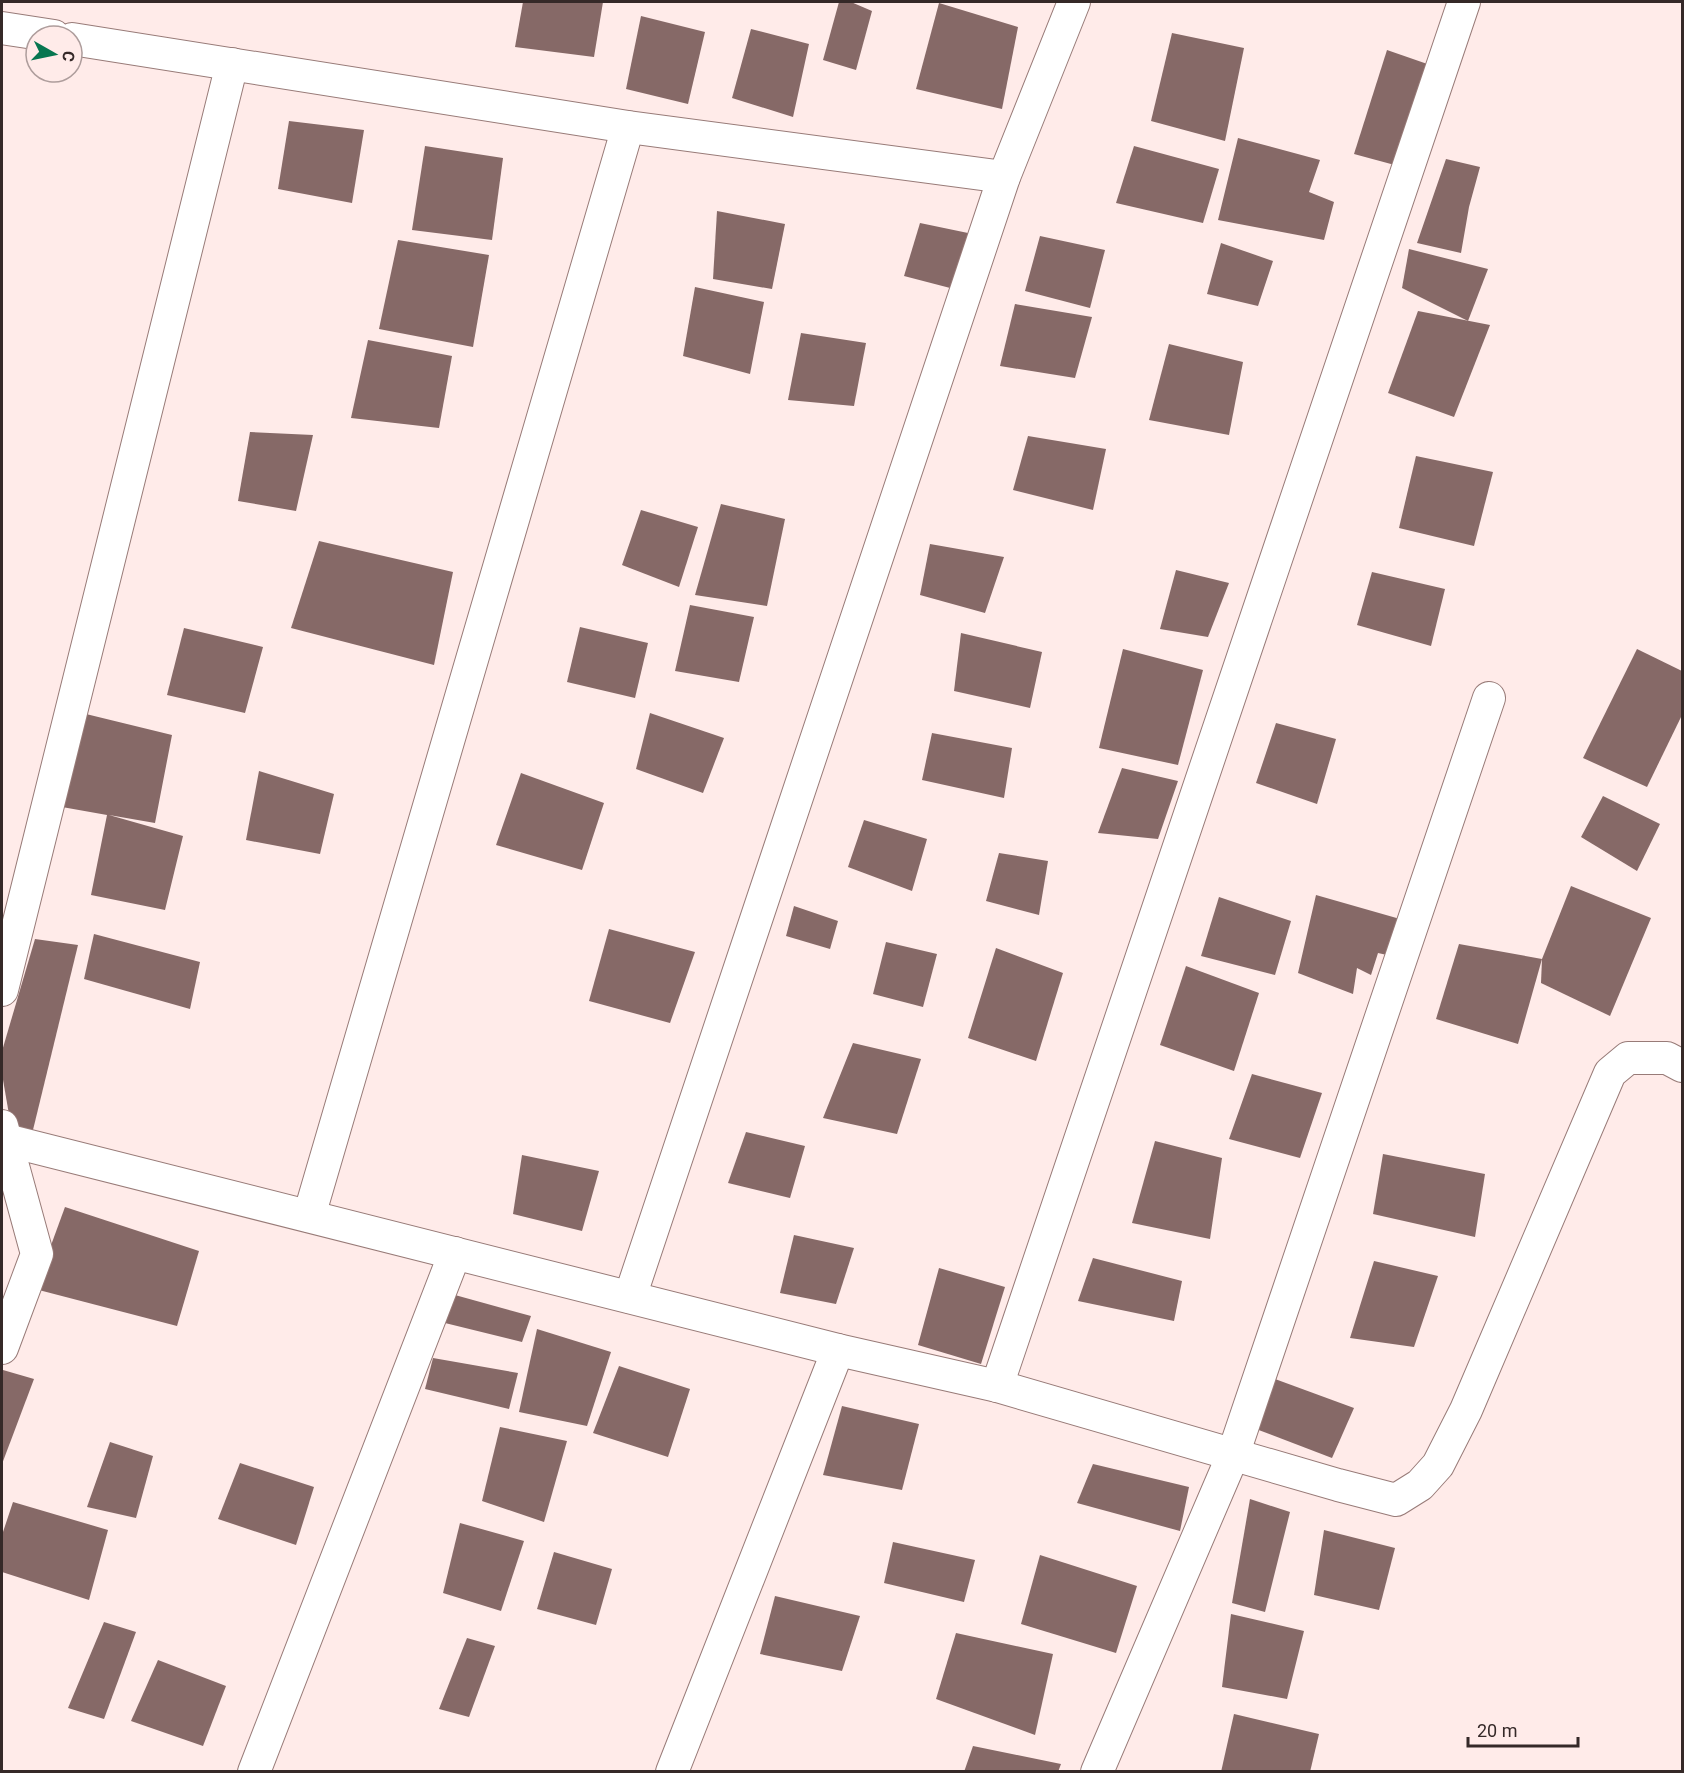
<svg xmlns="http://www.w3.org/2000/svg" width="1684" height="1773" font-family="Roboto,sans-serif">
	<style>
		.building { fill: #866967 }
		.lines { fill: none; stroke-linecap: round; stroke-linejoin: round }
		.street-casing { stroke: #987b78; stroke-width: 34 }
		.street { stroke: #fff; stroke-width: 32 }
	</style>
	<rect width="100%" height="100%" fill="#ffebe9"/>
	<g class="building">
		<polygon points="523,2 603,2 594,57 515,47"/>
		<polygon points="839,2 851,2 872,11 856,70 823,60"/>
		<polygon points="939,3 1018,27 1002,109 916,89"/>
		<polygon points="641,16 705,32 688,104 626,89"/>
		<polygon points="751,29 809,44 793,117 732,98"/>
		<polygon points="1172,33 1244,48 1225,141 1151,121"/>
		<polygon points="1387,50 1436,67 1402,167 1354,154"/>
		<polygon points="289,121 364,130 352,203 278,189"/>
		<polygon points="1238,138 1320,160 1309,192 1334,202 1324,240 1218,220"/>
		<polygon points="425,146 503,158 492,240 412,230"/>
		<polygon points="1134,146 1219,169 1203,223 1116,203"/>
		<polygon points="1446,159 1480,167 1469,207 1461,253 1417,243"/>
		<polygon points="717,211 785,224 772,289 713,279"/>
		<polygon points="920,223 968,233 954,289 904,276"/>
		<polygon points="1040,236 1105,250 1090,308 1025,291"/>
		<polygon points="398,240 489,255 473,347 379,329"/>
		<polygon points="1221,243 1273,261 1258,306 1207,294"/>
		<polygon points="1409,249 1488,269 1468,321 1402,288"/>
		<polygon points="695,287 764,302 750,374 683,356"/>
		<polygon points="1015,304 1092,317 1075,378 1000,366"/>
		<polygon points="1418,311 1490,325 1454,417 1388,393"/>
		<polygon points="801,333 866,343 854,406 788,400"/>
		<polygon points="368,340 452,356 439,428 351,418"/>
		<polygon points="1169,344 1243,362 1229,435 1149,420"/>
		<polygon points="250,432 313,435 296,511 238,501"/>
		<polygon points="1028,436 1106,449 1093,510 1013,490"/>
		<polygon points="1416,456 1493,472 1474,546 1399,528"/>
		<polygon points="721,504 785,519 767,606 695,595"/>
		<polygon points="641,510 698,527 679,587 622,565"/>
		<polygon points="319,541 453,572 434,665 291,628"/>
		<polygon points="930,544 1004,557 985,613 920,595"/>
		<polygon points="1176,570 1229,583 1208,637 1160,629"/>
		<polygon points="1372,572 1445,589 1431,646 1357,625"/>
		<polygon points="690,605 754,617 739,682 675,671"/>
		<polygon points="580,627 648,643 635,698 567,682"/>
		<polygon points="184,628 263,647 245,713 167,695"/>
		<polygon points="961,633 1042,652 1030,708 954,691"/>
		<polygon points="1123,649 1203,670 1178,765 1099,748"/>
		<polygon points="1637,649 1682,671 1682,715 1647,787 1583,758"/>
		<polygon points="650,713 724,738 703,793 636,769"/>
		<polygon points="86,714 172,735 155,823 109,815 183,836 165,910 91,895 107,815 62,807"/>
		<polygon points="1276,723 1336,739 1317,804 1256,783"/>
		<polygon points="932,733 1012,748 1004,798 922,780"/>
		<polygon points="1122,768 1178,781 1158,839 1098,833"/>
		<polygon points="259,771 334,794 320,854 246,840"/>
		<polygon points="521,773 604,803 582,870 496,845"/>
		<polygon points="1603,796 1660,824 1637,871 1581,837"/>
		<polygon points="864,820 927,839 912,891 848,867"/>
		<polygon points="999,853 1048,861 1039,915 986,901"/>
		<polygon points="1571,886 1651,918 1610,1016 1541,983 1542,959"/>
		<polygon points="1316,895 1407,921 1396,957 1378,953 1371,975 1357,968 1353,994 1298,973"/>
		<polygon points="1219,897 1291,921 1275,975 1201,956"/>
		<polygon points="794,906 838,921 830,949 786,936"/>
		<polygon points="609,929 695,952 670,1023 589,1001"/>
		<polygon points="94,934 200,962 190,1009 84,979"/>
		<polygon points="35,939 78,945 32,1134 11,1126 2,1074 2,1051"/>
		<polygon points="886,942 937,954 923,1007 873,994"/>
		<polygon points="1459,944 1542,959 1518,1044 1436,1019"/>
		<polygon points="996,948 1063,973 1036,1061 968,1038"/>
		<polygon points="1186,966 1259,993 1234,1071 1160,1045"/>
		<polygon points="853,1043 921,1059 897,1134 823,1118"/>
		<polygon points="1252,1074 1322,1093 1300,1158 1229,1139"/>
		<polygon points="746,1132 805,1146 790,1198 728,1183"/>
		<polygon points="1155,1141 1222,1158 1210,1239 1132,1223"/>
		<polygon points="1383,1154 1485,1174 1475,1237 1373,1214"/>
		<polygon points="522,1155 599,1171 582,1231 513,1214"/>
		<polygon points="65,1207 199,1251 177,1326 35,1289"/>
		<polygon points="794,1235 854,1248 836,1304 780,1293"/>
		<polygon points="1093,1258 1182,1281 1174,1321 1078,1301"/>
		<polygon points="1374,1261 1438,1276 1414,1347 1350,1338"/>
		<polygon points="939,1268 1005,1287 981,1364 918,1345"/>
		<polygon points="455,1295 531,1316 522,1342 445,1323"/>
		<polygon points="537,1329 611,1352 587,1426 519,1412"/>
		<polygon points="433,1358 518,1373 509,1409 425,1389"/>
		<polygon points="619,1366 690,1389 668,1457 593,1433"/>
		<polygon points="3,1370 34,1379 2,1464 2,1375"/>
		<polygon points="1275,1379 1354,1408 1332,1458 1256,1429"/>
		<polygon points="842,1406 919,1424 902,1490 823,1475"/>
		<polygon points="500,1427 567,1441 544,1522 482,1501"/>
		<polygon points="110,1442 153,1456 136,1518 87,1507"/>
		<polygon points="240,1463 314,1487 296,1545 218,1519"/>
		<polygon points="1093,1464 1189,1487 1180,1531 1077,1503"/>
		<polygon points="1250,1499 1290,1512 1265,1612 1232,1603"/>
		<polygon points="13,1502 108,1530 89,1600 2,1572 2,1535"/>
		<polygon points="460,1523 524,1541 501,1611 443,1593"/>
		<polygon points="1324,1530 1395,1548 1379,1610 1314,1595"/>
		<polygon points="893,1542 975,1560 964,1602 884,1583"/>
		<polygon points="554,1552 612,1569 596,1625 537,1609"/>
		<polygon points="1040,1555 1137,1586 1116,1653 1021,1624"/>
		<polygon points="775,1596 860,1616 842,1671 760,1654"/>
		<polygon points="1231,1614 1304,1631 1287,1699 1222,1687"/>
		<polygon points="104,1622 136,1632 104,1719 68,1708"/>
		<polygon points="956,1633 1053,1654 1035,1735 936,1699"/>
		<polygon points="467,1638 495,1646 469,1717 439,1709"/>
		<polygon points="158,1660 226,1686 203,1746 131,1721"/>
		<polygon points="1234,1714 1319,1734 1310,1772 1221,1772"/>
		<polygon points="973,1746 1061,1764 1058,1772 964,1772"/>
	</g>
	<g class="lines">
		<defs>
			<g id="street">
				<polyline points="2,28 54,36"/>
				<polyline points="72,39 628,127 1004,177"/>
				<polyline points="2,990 232,64"/>
				<polyline points="2,1126 37,1254 2,1348"/>
				<polyline points="2,1139 838,1350 997,1386 1338,1485 1396,1500 1420,1485 1438,1465 1466,1410 1610,1073 1628,1058 1667,1058 1682,1066"/>
				<polyline points="309,1216 628,127"/>
				<polyline points="630,1297 1004,177 1074,2"/>
				<polyline points="997,1386 1464,2"/>
				<polyline points="254,1772 455,1253"/>
				<polyline points="672,1772 838,1350"/>
				<polyline points="1097,1772 1233,1455 1489,698"/>
			</g>
		</defs>
		<use href="#street" class="street-casing"/>
		<use href="#street" class="street"/>
	</g>
	<rect width="1684" height="1773" fill="none" stroke="#352928" stroke-width="6"/>
	<g transform="translate(54 54) rotate(99)"><circle r="28" fill="#ffebe9" stroke="#ae9d9c" stroke-width="1.5"/>
	<path d="M0-4.5L10 22L0 15L-10 22Z" fill="#077650"/>
	<text y="-9" font-size="16" font-weight="bold" text-anchor="middle" fill="#352928">С</text>
	</g>
	<path d="M1468 1737v9h110v-9" fill="none" stroke="#352928" stroke-width="3"/>
	<text x="1477" y="1737" font-size="18" fill="#352928" stroke="#ffebe9" stroke-width="4.5" paint-order="stroke">20 m</text>
</svg>
